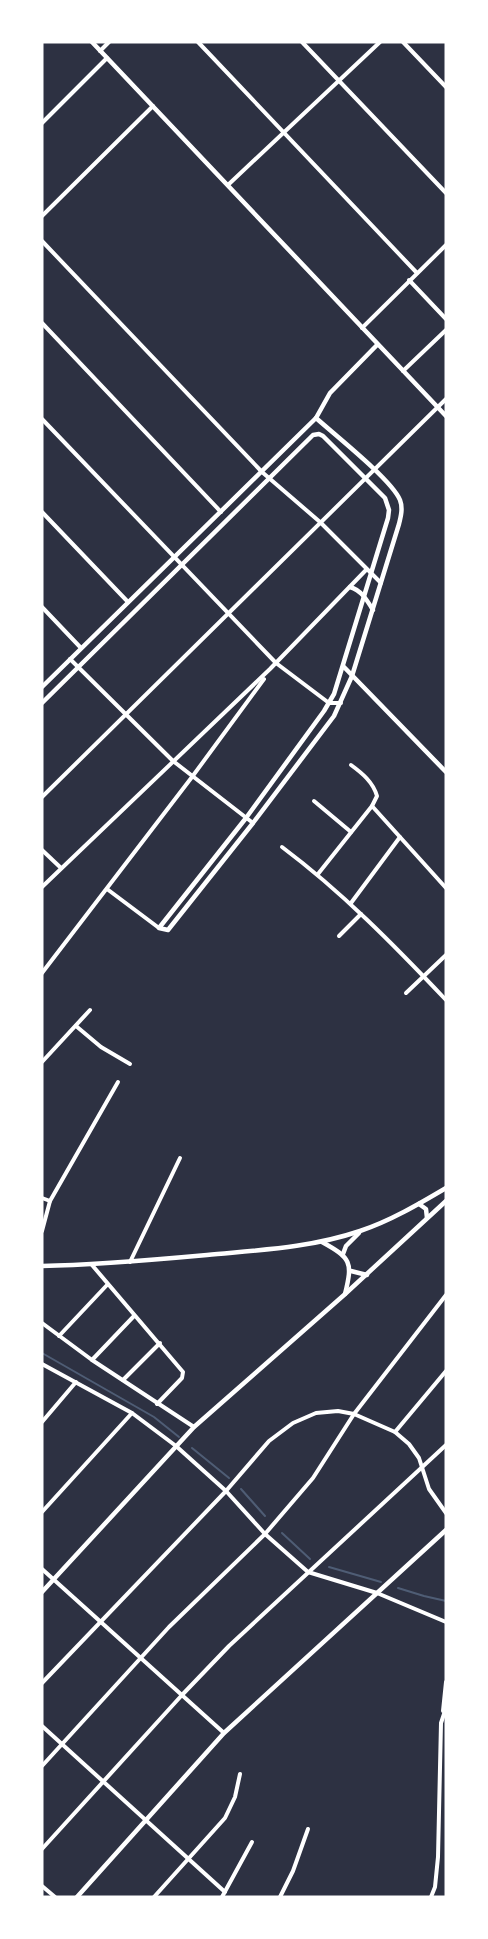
<svg xmlns="http://www.w3.org/2000/svg" width="488" height="1939" font-family="Bitter,serif">
	<style>
		.lines { fill: none; stroke-linecap: round; stroke-linejoin: round }
		.stream { stroke: #4f5d75; stroke-width: 2 }
		.minor { stroke: #fff; stroke-width: 4 }
		.tertiary { stroke: #fff; stroke-width: 4.5 }
	</style>
	<rect width="100%" height="100%" fill="#2d3142"/>
	<g class="lines">
		<g class="stream">
			<polyline points="42,1353 154,1417 179,1437"/>
			<polyline points="192,1448 229,1478"/>
			<polyline points="241,1489 265,1516"/>
			<polyline points="282,1533 310,1559"/>
			<polyline points="329,1567 381,1582"/>
			<polyline points="398,1588 424,1596 446,1601"/>
		</g>
		<g class="minor">
			<polyline points="198,42 417,273"/>
			<polyline points="302,42 446,193"/>
			<polyline points="403,42 446,87"/>
			<polyline points="100,51 109,42"/>
			<polyline points="42,123 107,58"/>
			<polyline points="229,184 380,42"/>
			<polyline points="42,216 153,106"/>
			<polyline points="42,241 262,472 320,522 381,583"/>
			<polyline points="409,280 446,319"/>
			<polyline points="42,323 221,512"/>
			<polyline points="362,328 446,245"/>
			<polyline points="403,371 446,330"/>
			<polyline points="42,419 276,663 329,703 341,703"/>
			<polyline points="42,512 128,602"/>
			<polyline points="42,607 81,648"/>
			<polyline points="70,659 173,761 253,823"/>
			<polyline points="42,797 446,399"/>
			<polyline points="314,801 351,832"/>
			<polyline points="372,806 446,888"/>
			<path d="M282 847C342 892 394 945 446 1000"/>
			<polyline points="42,850 61,868"/>
			<path d="M318 874 372 806 377 796C373 782 362 773 351 765"/>
			<polyline points="42,887 270,669 366,570"/>
			<polyline points="107,889 159,928"/>
			<polyline points="351,903 400,837"/>
			<polyline points="339,936 361,914"/>
			<polyline points="42,973 192,777 264,679"/>
			<polyline points="406,993 446,955"/>
			<polyline points="76,1026 101,1047 130,1064"/>
			<polyline points="42,1062 90,1010"/>
			<polyline points="42,1198 50,1201"/>
			<polyline points="42,1231 50,1201 118,1082"/>
			<polyline points="130,1262 180,1158"/>
			<polyline points="92,1265 183,1372 182,1378 157,1404"/>
			<polyline points="42,1323 92,1360 194,1427"/>
			<polyline points="59,1336 107,1285"/>
			<polyline points="92,1360 134,1316"/>
			<polyline points="42,1364 132,1413 176,1446 226,1491 265,1534 308,1572 377,1593 446,1622"/>
			<polyline points="123,1380 160,1343"/>
			<polyline points="42,1422 76,1382"/>
			<polyline points="395,1432 446,1371"/>
			<polyline points="42,1512 132,1413"/>
			<polyline points="42,1569 224,1733"/>
			<polyline points="42,1683 226,1491 269,1441 293,1423 316,1413 338,1411 354,1414 395,1432 409,1444 419,1458 429,1489 446,1513"/>
			<polyline points="443,1711 446,1682"/>
			<polyline points="42,1726 225,1892"/>
			<polyline points="42,1766 169,1627 265,1534 313,1478 354,1414 446,1295"/>
			<polyline points="42,1849 182,1695 229,1646 446,1445"/>
			<polyline points="42,1886 55,1897"/>
			<polyline points="154,1897 225,1818 235,1797 240,1774"/>
			<polyline points="222,1897 252,1842"/>
			<polyline points="280,1897 293,1871 308,1829"/>
			<polyline points="431,1897 435,1887 438,1857 441,1723 446,1708"/>
		</g>
		<g class="tertiary">
			<polyline points="92,42 446,416"/>
			<path d="M350 587C361 590 367 600 373 610"/>
			<polyline points="344,667 446,772"/>
			<polyline points="42,687 316,418 330,393 377,345"/>
			<path d="M42 703 313 435 319 434 323 436 385 498 389 510 388 518 334 694 324 711 246 818 159 928 168 930 253 823 334 716 352 676 399 524C401 516 403 508 400 500 392 480 335 435 316 418"/>
			<polyline points="419,1204 426,1209 427,1218"/>
			<path d="M322 1242C351 1258 353 1262 345 1294"/>
			<polyline points="343,1254 346,1246 359,1233"/>
			<path d="M42 1266C97 1265 152 1260 207 1255 259 1250 310 1248 360 1231 390 1221 419 1204 446 1188"/>
			<polyline points="351,1271 367,1275"/>
			<polyline points="42,1592 194,1427 344,1295 446,1201"/>
			<polyline points="77,1897 224,1733 446,1530"/>
		</g>
	</g>
	<rect width="488" height="1939" fill="none" stroke="#ffffff" stroke-width="87"/>
</svg>
